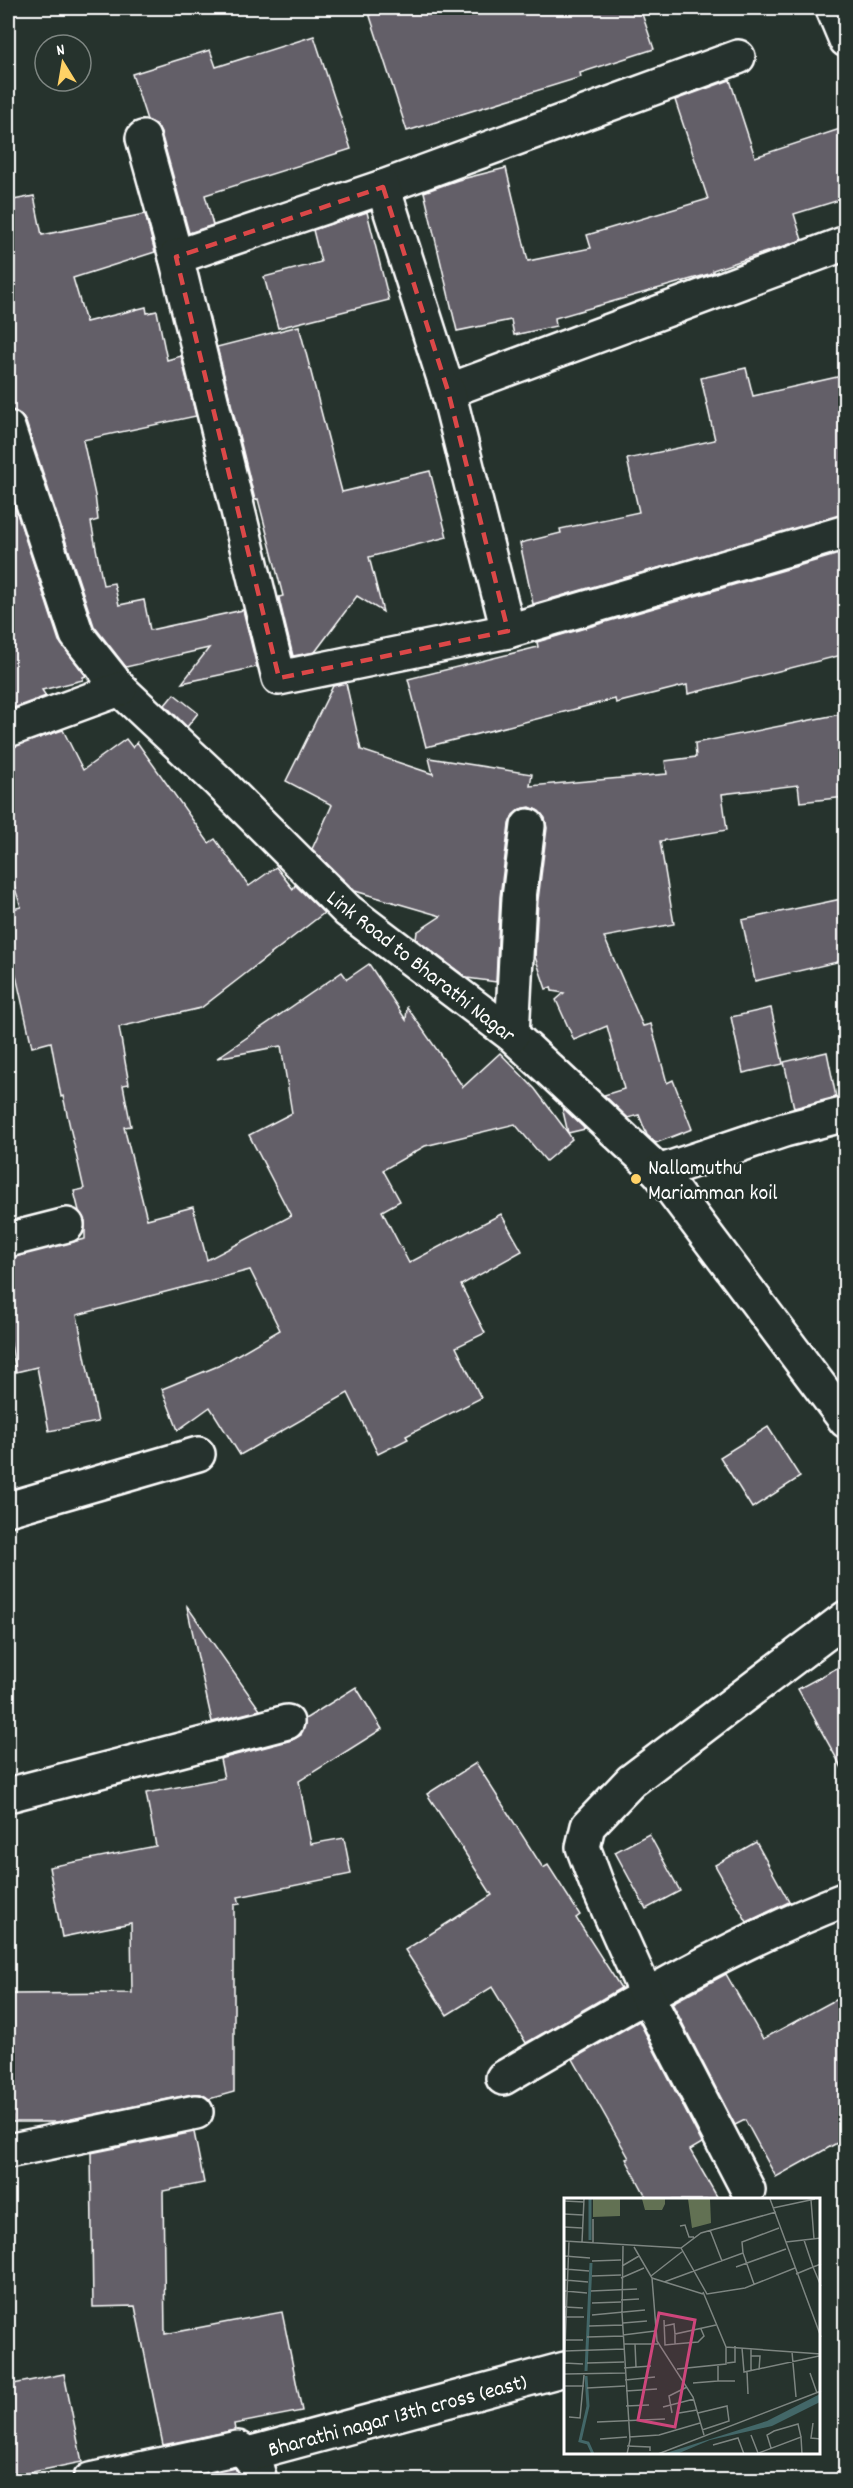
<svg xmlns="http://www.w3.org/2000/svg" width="853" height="2488" font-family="Dekko,sans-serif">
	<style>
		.building { fill: #645e68; stroke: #fff; stroke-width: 1.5 }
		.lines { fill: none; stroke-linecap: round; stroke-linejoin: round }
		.minor-casing { stroke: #fff; stroke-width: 38 }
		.minor { stroke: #26332d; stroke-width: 33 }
		.marked { fill: none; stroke: #dc4848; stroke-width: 4.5; stroke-dasharray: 12 8; stroke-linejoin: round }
		.poi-dot { fill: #ffd166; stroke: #26332d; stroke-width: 2 }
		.labels { text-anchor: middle; stroke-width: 4.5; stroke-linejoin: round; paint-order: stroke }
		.street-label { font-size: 22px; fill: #fff; stroke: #26332d }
		.poi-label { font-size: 22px; fill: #fff; stroke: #26332d; text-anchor: start }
		.inset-river { fill: none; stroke: #436768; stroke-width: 3 }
		.inset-road { fill: none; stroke: #7d8581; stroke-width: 1.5 }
		.view { fill: #ce467c; fill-opacity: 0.15; stroke: #ce467c; stroke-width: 3 }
		.inset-edge { fill: none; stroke: #fff; stroke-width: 3 }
	</style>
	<rect width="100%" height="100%" fill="#26332d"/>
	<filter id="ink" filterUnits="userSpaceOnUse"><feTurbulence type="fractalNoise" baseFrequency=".0167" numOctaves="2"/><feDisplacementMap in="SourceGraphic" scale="12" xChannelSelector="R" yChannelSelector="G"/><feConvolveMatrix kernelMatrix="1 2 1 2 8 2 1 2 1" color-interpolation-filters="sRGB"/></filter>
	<g filter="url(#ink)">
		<g class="building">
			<polygon points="387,8 640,8 654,49 580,73 581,77 407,131 369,13"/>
			<polygon points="314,36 351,149 205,195 213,225 189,233 161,133 156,124 147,120 132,74 210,50 216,67"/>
			<polygon points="730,80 755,157 846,127 846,198 794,214 802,240 713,270 713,272 709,274 555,318 556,326 514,335 511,320 457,331 424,192 458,180 506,168 528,261 591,248 587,235 708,199 675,100"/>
			<polygon points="34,196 42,235 145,214 155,252 73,278 86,322 146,307 147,313 157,311 167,360 181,356 196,416 83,440 95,495 98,520 91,522 103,585 114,583 119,605 144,600 150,630 243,610 257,667 182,683 209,648 126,667 94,626 26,422 20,414 8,410 8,201"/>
			<polygon points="367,212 389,300 278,328 264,277 321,262 313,230"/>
			<polygon points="299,326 342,492 430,471 447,537 369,557 383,612 357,596 315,652 293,656 280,603 279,597 283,596 258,499 255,500 217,347"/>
			<polygon points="746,368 753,396 846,375 846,514 533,604 520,543 561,533 560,529 639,512 627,459 715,440 701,378"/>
			<polygon points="8,486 59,641 86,676 83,677 83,680 42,690 46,696 8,710"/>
			<polygon points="846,552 846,654 688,694 687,685 616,703 615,699 426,747 408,679 538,647 537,642"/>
			<polygon points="346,683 361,750 433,774 429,758 532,774 530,786 667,774 665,761 696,757 695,743 846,713 846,797 800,802 798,785 722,794 727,830 660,841 674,924 604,937 643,1026 651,1024 667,1083 673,1080 692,1129 656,1143 647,1135 639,1115 628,1118 604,1095 624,1089 607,1026 574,1040 556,1000 564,993 552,991 551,987 546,989 535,957 538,900 547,828 545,818 539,811 530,807 520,809 513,815 509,824 500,897 496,982 467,978 416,939 417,932 441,916 355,891 312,849 332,805 286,781 333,686"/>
			<polygon points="174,694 198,713 187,727 165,705"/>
			<polygon points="63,730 83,770 126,739 133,748 137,742 209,843 215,839 249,886 276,867 293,889 295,885 324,913 201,1008 119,1027 129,1084 123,1085 131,1126 124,1127 147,1219 193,1207 207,1260 291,1216 249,1135 292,1113 281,1046 217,1058 342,972 347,979 369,964 406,1020 407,1007 463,1087 500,1053 535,1089 568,1133 562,1107 585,1129 568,1133 572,1139 546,1161 515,1124 425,1146 383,1170 400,1201 382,1211 409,1263 501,1214 522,1251 461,1285 485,1333 456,1347 481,1398 406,1436 408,1439 378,1454 348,1393 240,1455 210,1407 178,1430 162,1389 218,1366 280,1330 250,1270 77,1315 98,1422 49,1431 37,1367 16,1372 8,1328 8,1258 85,1239 85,1221 79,1211 74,1191 84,1189 63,1096 61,1097 51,1042 32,1047 15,971 8,972 8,910 21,907 8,867 8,748"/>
			<polygon points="846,898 846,960 755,981 742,920"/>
			<polygon points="771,1008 783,1064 743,1073 731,1017"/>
			<polygon points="827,1052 836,1097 794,1108 784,1062"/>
			<polygon points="768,1427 800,1477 752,1508 720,1457"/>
			<polygon points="187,1607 187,1606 260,1710 212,1722"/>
			<polygon points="846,1663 846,1775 798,1689"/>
			<polygon points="356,1687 382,1729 299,1781 311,1844 344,1838 351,1874 238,1897 240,1904 234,1905 234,2092 209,2099 201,2094 192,2094 57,2122 12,2122 12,1994 132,1993 131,1923 62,1937 49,1867 156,1846 146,1793 224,1778 220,1759 292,1740 301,1735 305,1719"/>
			<polygon points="476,1763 543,1868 548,1865 580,1915 576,1918 621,1988 526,2043 492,1987 447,2015 405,1950 492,1895 427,1794"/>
			<polygon points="649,1834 680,1891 646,1909 615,1852"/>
			<polygon points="756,1842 789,1902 747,1922 715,1865"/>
			<polygon points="726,1974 763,2039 846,1994 846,2138 776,2177 745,2120 735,2125 672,2003"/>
			<polygon points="639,2021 702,2143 690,2150 719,2200 648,2200 626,2159 629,2158 573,2059"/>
			<polygon points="194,2132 204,2183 163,2191 165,2334 282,2312 302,2411 234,2424 235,2430 163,2445 135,2306 93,2307 91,2153"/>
			<polygon points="64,2374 82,2462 8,2477 8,2385"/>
			<polygon points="235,2468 241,2481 176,2481"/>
		</g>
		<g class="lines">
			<defs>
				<g id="minor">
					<polyline points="833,9 846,40"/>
					<polyline points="143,138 176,257 279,678 508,631"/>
					<polyline points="383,187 738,57"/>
					<polyline points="176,257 383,187 448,391 846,243"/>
					<polyline points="448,391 508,631 846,532"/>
					<polyline points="8,428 77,635 120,689 219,782 348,911 512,1035 659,1172 846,1421"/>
					<polyline points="8,730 120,689"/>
					<polyline points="512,1035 519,898 528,826"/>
					<polyline points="659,1172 784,1130 846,1114"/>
					<polyline points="8,1240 67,1225"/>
					<polyline points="8,1509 198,1454"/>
					<polyline points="8,1795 287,1722"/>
					<path d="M503 2078C615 2013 725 1946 846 1899"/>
					<polyline points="8,2151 196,2112"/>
					<polyline points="748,2190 646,1994 596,1882 583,1847 588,1826 631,1781 846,1618"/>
					<polyline points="248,2454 256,2466 260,2480"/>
					<polyline points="90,2480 238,2448 248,2454 565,2369"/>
				</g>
			</defs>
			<use href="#minor" class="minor-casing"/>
			<use href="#minor" class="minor"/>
		</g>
	</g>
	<path class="marked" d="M383 187 448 391 508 631 279 678 176 257Z"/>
	<circle class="poi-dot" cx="636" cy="1179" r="6"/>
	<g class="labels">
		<g class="street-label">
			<text transform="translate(422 965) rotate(38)" y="8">Link Road to Bharathi Nagar</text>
			<text transform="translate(397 2414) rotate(-15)" y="8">Bharathi nagar 13th cross (east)</text>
		</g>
		<g class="poi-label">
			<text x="648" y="1174">Nallamuthu<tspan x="648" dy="25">Mariamman koil</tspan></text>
		</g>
	</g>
	<g transform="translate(564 2198)">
		<rect width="256" height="256" fill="#26332d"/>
		<path d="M29 1H56V18L29 19ZM78 1H101V6L98 12H81ZM124 1H146L147 25 128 30Z" fill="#627153"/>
		<path d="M256 196V204L208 228 146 242 113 256H99L203 223Z" fill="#436768"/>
		<path class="inset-river" d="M26 42V1M22 173 27 65M22 178 24 208 16 243 24 245 29 256"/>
		<path class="inset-road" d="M206 1 257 139M247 2 250 41M0 3 20 4M209 10 251 1M0 16 19 17M116 28 121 27 125 39H130M0 29 18 30M146 32 158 63M0 43 117 50 137 35 212 14M18 44 20 1M222 44 257 40M29 45V21M59 48 58 115 66 242 63 256M70 49 88 80 139 96M117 50 143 96 181 90 231 70M179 55 190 86M0 58 26 60M28 63 57 62M257 66 249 69 257 88M58 68 75 58M172 69 222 51M1 71 25 73M232 76 249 69 240 42M28 78 57 77M87 78 119 53M57 80 80 70M88 80 93 143 129 199 140 237M1 82 24 84M100 84 179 55 178 44 215 30M1 93 23 95M27 93 73 91M139 94 162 149 257 156M57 102 75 101M28 105 57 104M1 109 19 110M28 117 81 112M1 119H20M100 122 101 147 111 146M59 125 83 123M25 128 59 127M100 128 110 126 111 136 152 127M111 136V146L134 144 140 138 137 131M59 137 91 133M23 139 59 138M0 142H19M60 146H94M71 146 72 169M178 150 180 174 255 158M187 151V173M1 153 60 151M228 154 232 199M187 158H196L195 172M0 165 19 166M23 165 60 164M163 165 171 164V148M154 167V183H171M60 170 87 168M113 171 162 166V149M183 174 184 196M246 175 253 195M0 176 61 175M0 177 5 43M61 182 91 179M129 185 154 183M0 188H20M23 190 61 188M62 193 93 191M62 208 85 207M99 209 130 201M108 215 105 198 123 189M115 215 133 212M134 215 163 208 165 223 138 232M5 219 16 220 20 177M33 224 101 221M249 225 247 240 257 241M187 237 194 255M65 239 95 237 136 225M36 241 63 239M149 247 174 240 180 256M63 248 86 249V253M207 250 203 237 210 233 234 226 237 239M94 256 257 193M192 256 237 239 238 256"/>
		<path class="view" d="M95 115 131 122 111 229 74 222Z"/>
		<rect width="256" height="256" class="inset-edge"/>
	</g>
	<rect width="853" height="2488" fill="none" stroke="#26332d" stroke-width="30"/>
	<rect x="15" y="15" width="823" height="2458" fill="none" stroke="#fff" stroke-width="2" filter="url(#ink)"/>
	<g transform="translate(63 63) rotate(349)"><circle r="28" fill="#26332d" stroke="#7d8581" stroke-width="1.5"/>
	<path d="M0-4.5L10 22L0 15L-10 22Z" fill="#ffd166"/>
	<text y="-9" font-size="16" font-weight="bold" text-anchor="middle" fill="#ffffff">N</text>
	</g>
</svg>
